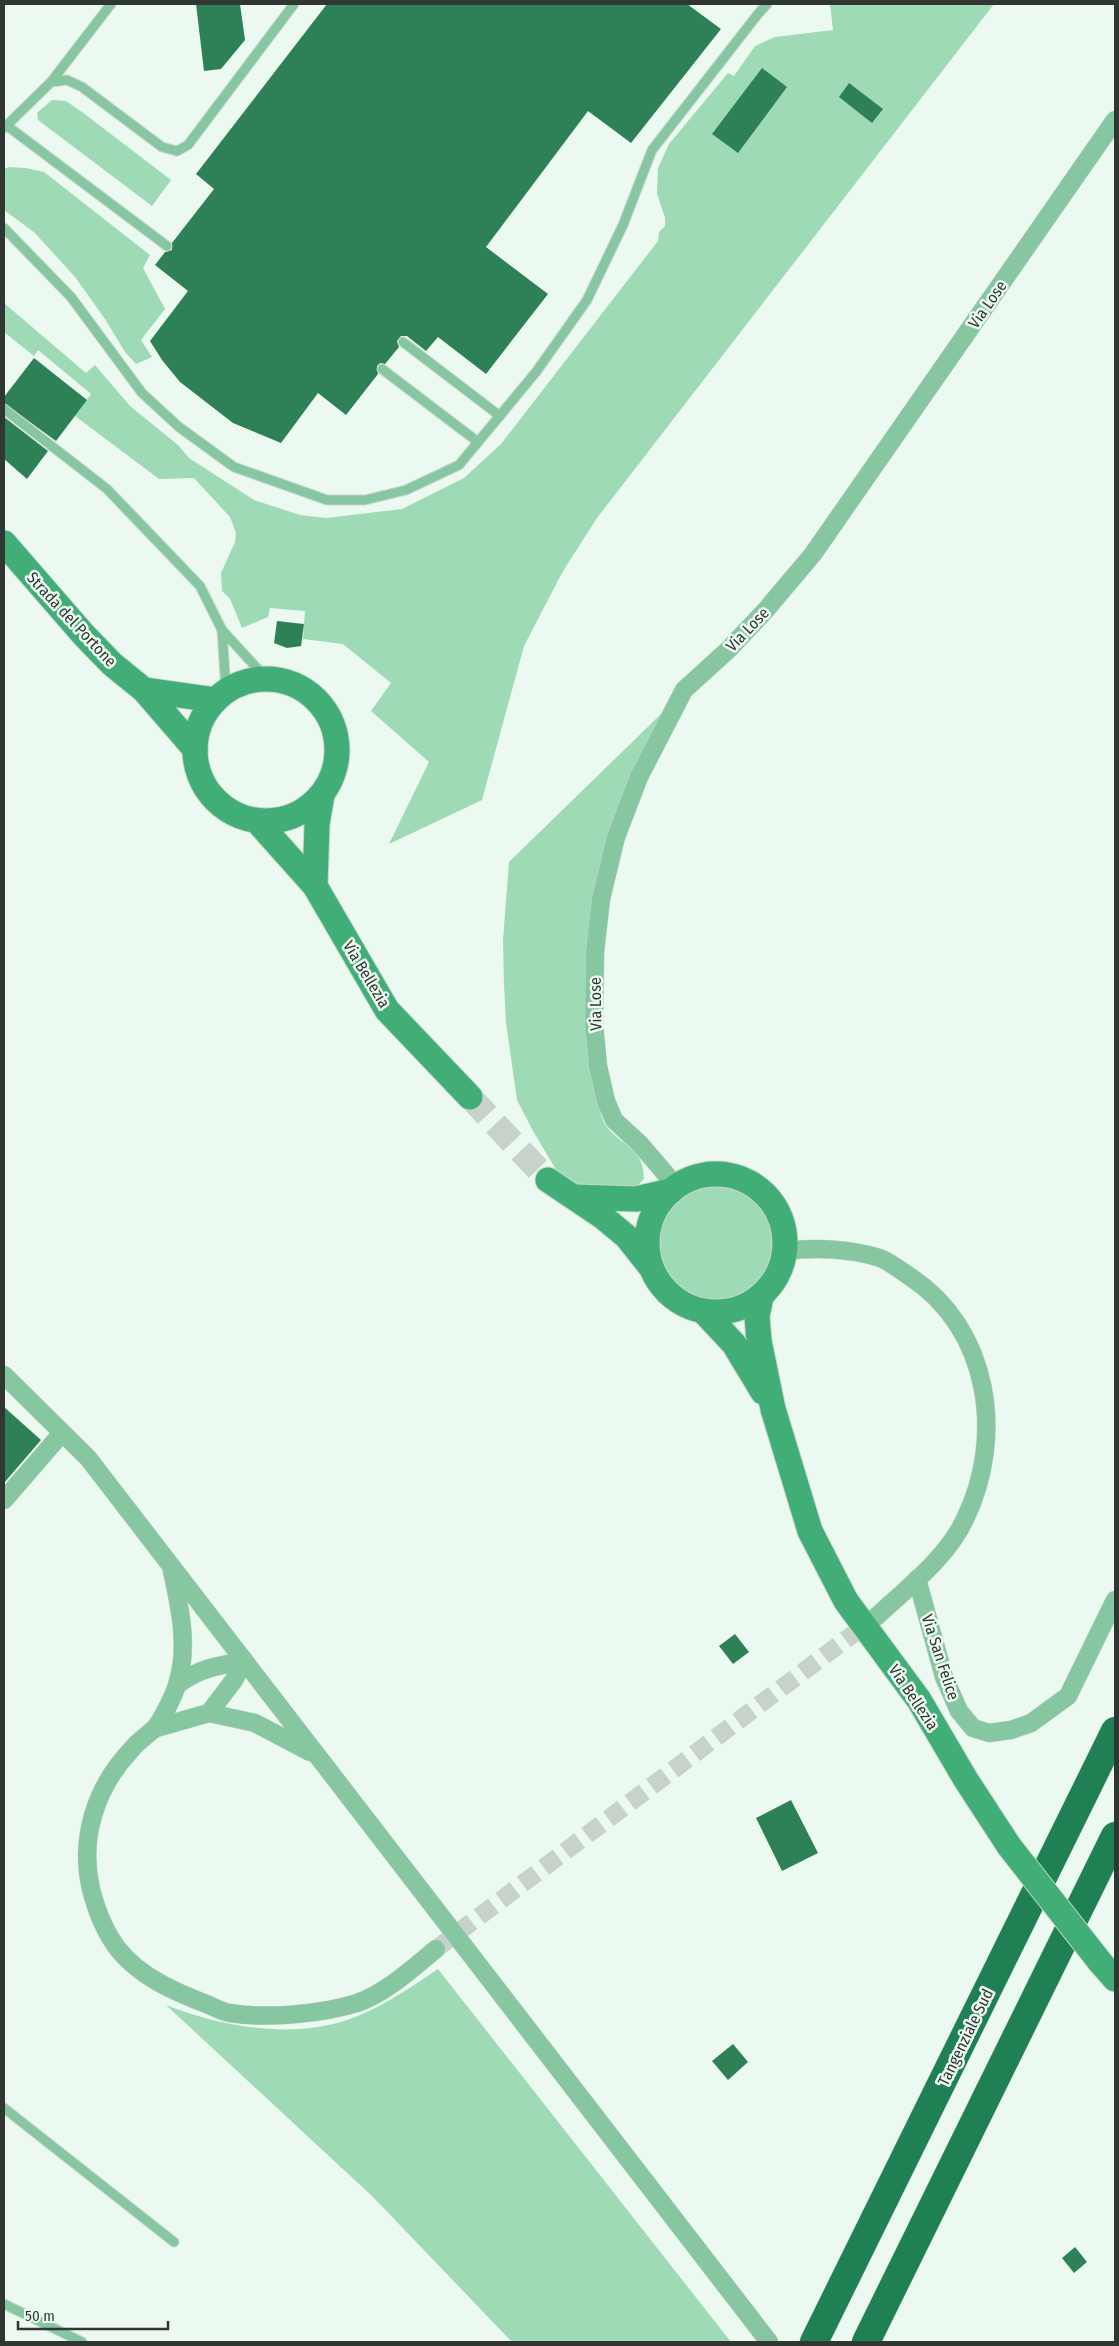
<svg xmlns="http://www.w3.org/2000/svg" width="1119" height="2346" font-family="'Fira Sans Condensed',sans-serif">
	<style>
		.green { fill: #9fdab7 }
		.building { fill: #2e8057 }
		.lines { fill: none; stroke-linecap: round; stroke-linejoin: round }
		.street-tunnel { stroke: #c6d2ca; stroke-width: 18; stroke-dasharray: 18 9; stroke-linecap: butt }
		.secondary-tunnel { stroke: #c6d2ca; stroke-width: 25; stroke-dasharray: 25 12; stroke-linecap: butt }
		.lane-casing { stroke: #c9d6ce; stroke-width: 11 }
		.street-casing { stroke: #c9d6ce; stroke-width: 19 }
		.secondary-casing { stroke: #c9d6ce; stroke-width: 27 }
		.highway-casing { stroke: #c9d6ce; stroke-width: 29 }
		.lane { stroke: #86c6a1; stroke-width: 9 }
		.street { stroke: #86c6a1; stroke-width: 18 }
		.secondary { stroke: #41ae77; stroke-width: 25 }
		.highway { stroke: #1e8053; stroke-width: 28 }
		.secondary-bridge-casing { stroke: #c9d6ce; stroke-width: 27; stroke-linecap: butt }
		.secondary-bridge { stroke: #41ae77; stroke-width: 25 }
		.labels { text-anchor: middle; stroke-width: 5; stroke-linejoin: round; paint-order: stroke }
		.street-label { font-size: 16px; fill: #303632; stroke: #ebf9f0 }
	</style>
	<rect width="100%" height="100%" fill="#ebf9f0"/>
	<g class="green">
		<polygon points="830,4 994,4 597,518 563,571 524,646 482,800 389,844 429,762 371,711 391,683 343,644 303,639 305,611 270,608 268,617 242,628 230,599 222,591 221,573 235,542 236,533 230,517 194,478 159,479 75,416 91,394 38,350 34,356 4,332 4,303 86,373 95,365 130,406 178,445 189,458 254,500 300,515 326,518 402,509 464,478 501,444 658,241 659,232 665,226 665,218 657,194 658,168 669,144 728,73 734,76 755,46 775,37 833,30"/>
		<polygon points="52,100 66,101 82,112 171,180 152,206 38,120 37,113"/>
		<polygon points="9,167 26,168 44,172 150,255 143,268 165,309 141,340 152,357 136,364 125,352 105,319 75,277 35,233 4,210 4,169"/>
		<path d="M662 713 633 774 593 897 598 1103C600 1110 602 1120 606 1126 622 1147 644 1147 644 1179L636 1187 584 1192 558 1173 533 1131 517 1100 506 1023 504 984 503 940 509 862Z"/>
		<circle cx="716" cy="1243" r="69"/>
		<path d="M438 1969 731 2342H512L373 2197 166 2005C219 2026 285 2038 341 2022 377 2011 408 1989 438 1969Z"/>
	</g>
	<g class="building">
		<polygon points="196,4 240,4 245,40 221,69 204,71"/>
		<polygon points="327,4 687,4 721,29 631,143 588,111 486,247 548,294 486,374 438,337 426,351 407,336 401,336 397,341 399,347 385,364 380,363 377,366 378,374 346,415 318,393 281,443 233,423 180,382 162,360 150,341 188,291 155,265 165,252 172,250 172,243 214,189 196,174"/>
		<polygon points="762,68 787,87 738,153 712,134"/>
		<polygon points="849,83 883,109 872,123 839,97"/>
		<polygon points="34,358 87,400 56,441 4,403 4,397"/>
		<polygon points="4,417 48,451 27,479 4,459"/>
		<polygon points="277,621 304,624 301,646 287,648 274,643"/>
		<polygon points="4,1407 41,1440 4,1483"/>
		<polygon points="735,1634 749,1652 733,1664 719,1646"/>
		<polygon points="791,1800 818,1853 782,1871 756,1818"/>
		<polygon points="733,2044 748,2062 728,2080 712,2061"/>
		<polygon points="1075,2247 1087,2262 1074,2273 1062,2258"/>
	</g>
	<g class="lines">
		<polyline class="street-tunnel" points="436,1949 873,1619"/>
		<polyline class="secondary-tunnel" points="470,1097 548,1180"/>
		<defs>
			<g id="lane">
				<polyline points="51,82 111,4"/>
				<polyline points="6,125 167,246"/>
				<polyline points="4,128 51,82 67,80 82,87 162,147 177,151 188,145 294,4"/>
				<polyline points="4,228 71,297 142,393 179,427 234,467 327,500 365,500 406,490 459,465 536,372 587,300 623,225 652,150 758,14 767,4"/>
				<polyline points="403,342 500,416"/>
				<polyline points="382,369 478,442"/>
				<polyline points="4,409 107,489 200,586 222,630"/>
				<polyline points="226,691 222,630 266,678"/>
				<polyline points="4,2108 174,2242"/>
				<polyline points="4,2304 82,2342"/>
			</g>
			<g id="street">
				<polyline points="676,1186 640,1144 614,1120 606,1101 598,1066 594,1024 595,952 601,899 616,837 639,777 684,690 728,650 765,611 813,554 1115,120"/>
				<path d="M786 1251C815 1247 852 1249 880 1258 890 1262 900 1270 909 1276 990 1328 1005 1437 965 1519 947 1558 907 1588 876 1617"/>
				<polyline points="4,1375 88,1458 769,2342"/>
				<polyline points="4,1500 62,1433"/>
				<path d="M172 1571C180 1608 189 1647 177 1685 174 1695 161 1722 154 1729 146 1736 137 1742 131 1750 96 1787 79 1838 91 1889 96 1909 105 1932 118 1949 140 1977 175 1992 209 2005 215 2008 223 2012 230 2013 266 2019 322 2014 357 2003 386 1993 413 1968 436 1949"/>
				<polyline points="917,1579 944,1677 959,1711 973,1728 989,1733 1011,1730 1031,1723 1068,1696 1115,1600"/>
				<path d="M177 1685C200 1668 216 1666 244 1661"/>
				<polyline points="209,1713 234,1680 244,1661"/>
				<polyline points="156,1728 209,1713 255,1723 310,1752"/>
			</g>
			<g id="secondary">
				<polyline points="4,543 83,634 112,664 144,690 195,749"/>
				<circle cx="266" cy="750" r="71"/>
				<polyline points="144,690 215,700"/>
				<polyline points="257,821 315,886 387,1010 470,1097"/>
				<polyline points="315,886 317,824 322,795"/>
				<circle cx="716" cy="1243" r="69"/>
				<polyline points="548,1180 603,1217 627,1237 650,1266"/>
				<polyline points="576,1197 636,1199 671,1191"/>
				<polyline points="761,1297 757,1316 759,1341 773,1409 810,1531 846,1601 919,1700 966,1780 1009,1846"/>
				<polyline points="703,1311 734,1344 763,1392"/>
				<polyline points="1100,1962 1115,1979"/>
			</g>
			<g id="highway">
				<polyline points="814,2342 1115,1731"/>
				<polyline points="866,2342 1115,1836"/>
			</g>
		</defs>
		<use href="#lane" class="lane-casing"/>
		<use href="#street" class="street-casing"/>
		<use href="#secondary" class="secondary-casing"/>
		<use href="#highway" class="highway-casing"/>
		<use href="#lane" class="lane"/>
		<use href="#street" class="street"/>
		<use href="#secondary" class="secondary"/>
		<use href="#highway" class="highway"/>
		<defs>
			<polyline id="secondary-bridge" points="1009,1846 1100,1962"/>
		</defs>
		<use href="#secondary-bridge" class="secondary-bridge-casing"/>
		<use href="#secondary-bridge" class="secondary-bridge"/>
	</g>
	<g class="labels">
		<g class="street-label">
			<text transform="translate(987 304) rotate(-55)" y="6">Via Lose</text>
			<text transform="translate(72 619) rotate(47)" y="6">Strada del Portone</text>
			<text transform="translate(747 629) rotate(-46)" y="6">Via Lose</text>
			<text transform="translate(367 974) rotate(59)" y="6">Via Bellezia</text>
			<text transform="translate(595 1004) rotate(-91)" y="6">Via Lose</text>
			<text transform="translate(941 1657) rotate(72)" y="6">Via San Felice</text>
			<text transform="translate(914 1697) rotate(56)" y="6">Via Bellezia</text>
			<text transform="translate(965 2037) rotate(-64)" y="6">Tangenziale Sud</text>
		</g>
	</g>
	<rect width="1119" height="2346" fill="none" stroke="#303632" stroke-width="10"/>
	<path d="M18 2321v8h150v-8" fill="none" stroke="#303632" stroke-width="2.5"/>
	<text x="25" y="2321" font-size="15" fill="#303632" stroke="#ebf9f0" stroke-width="4" paint-order="stroke">50 m</text>
</svg>
